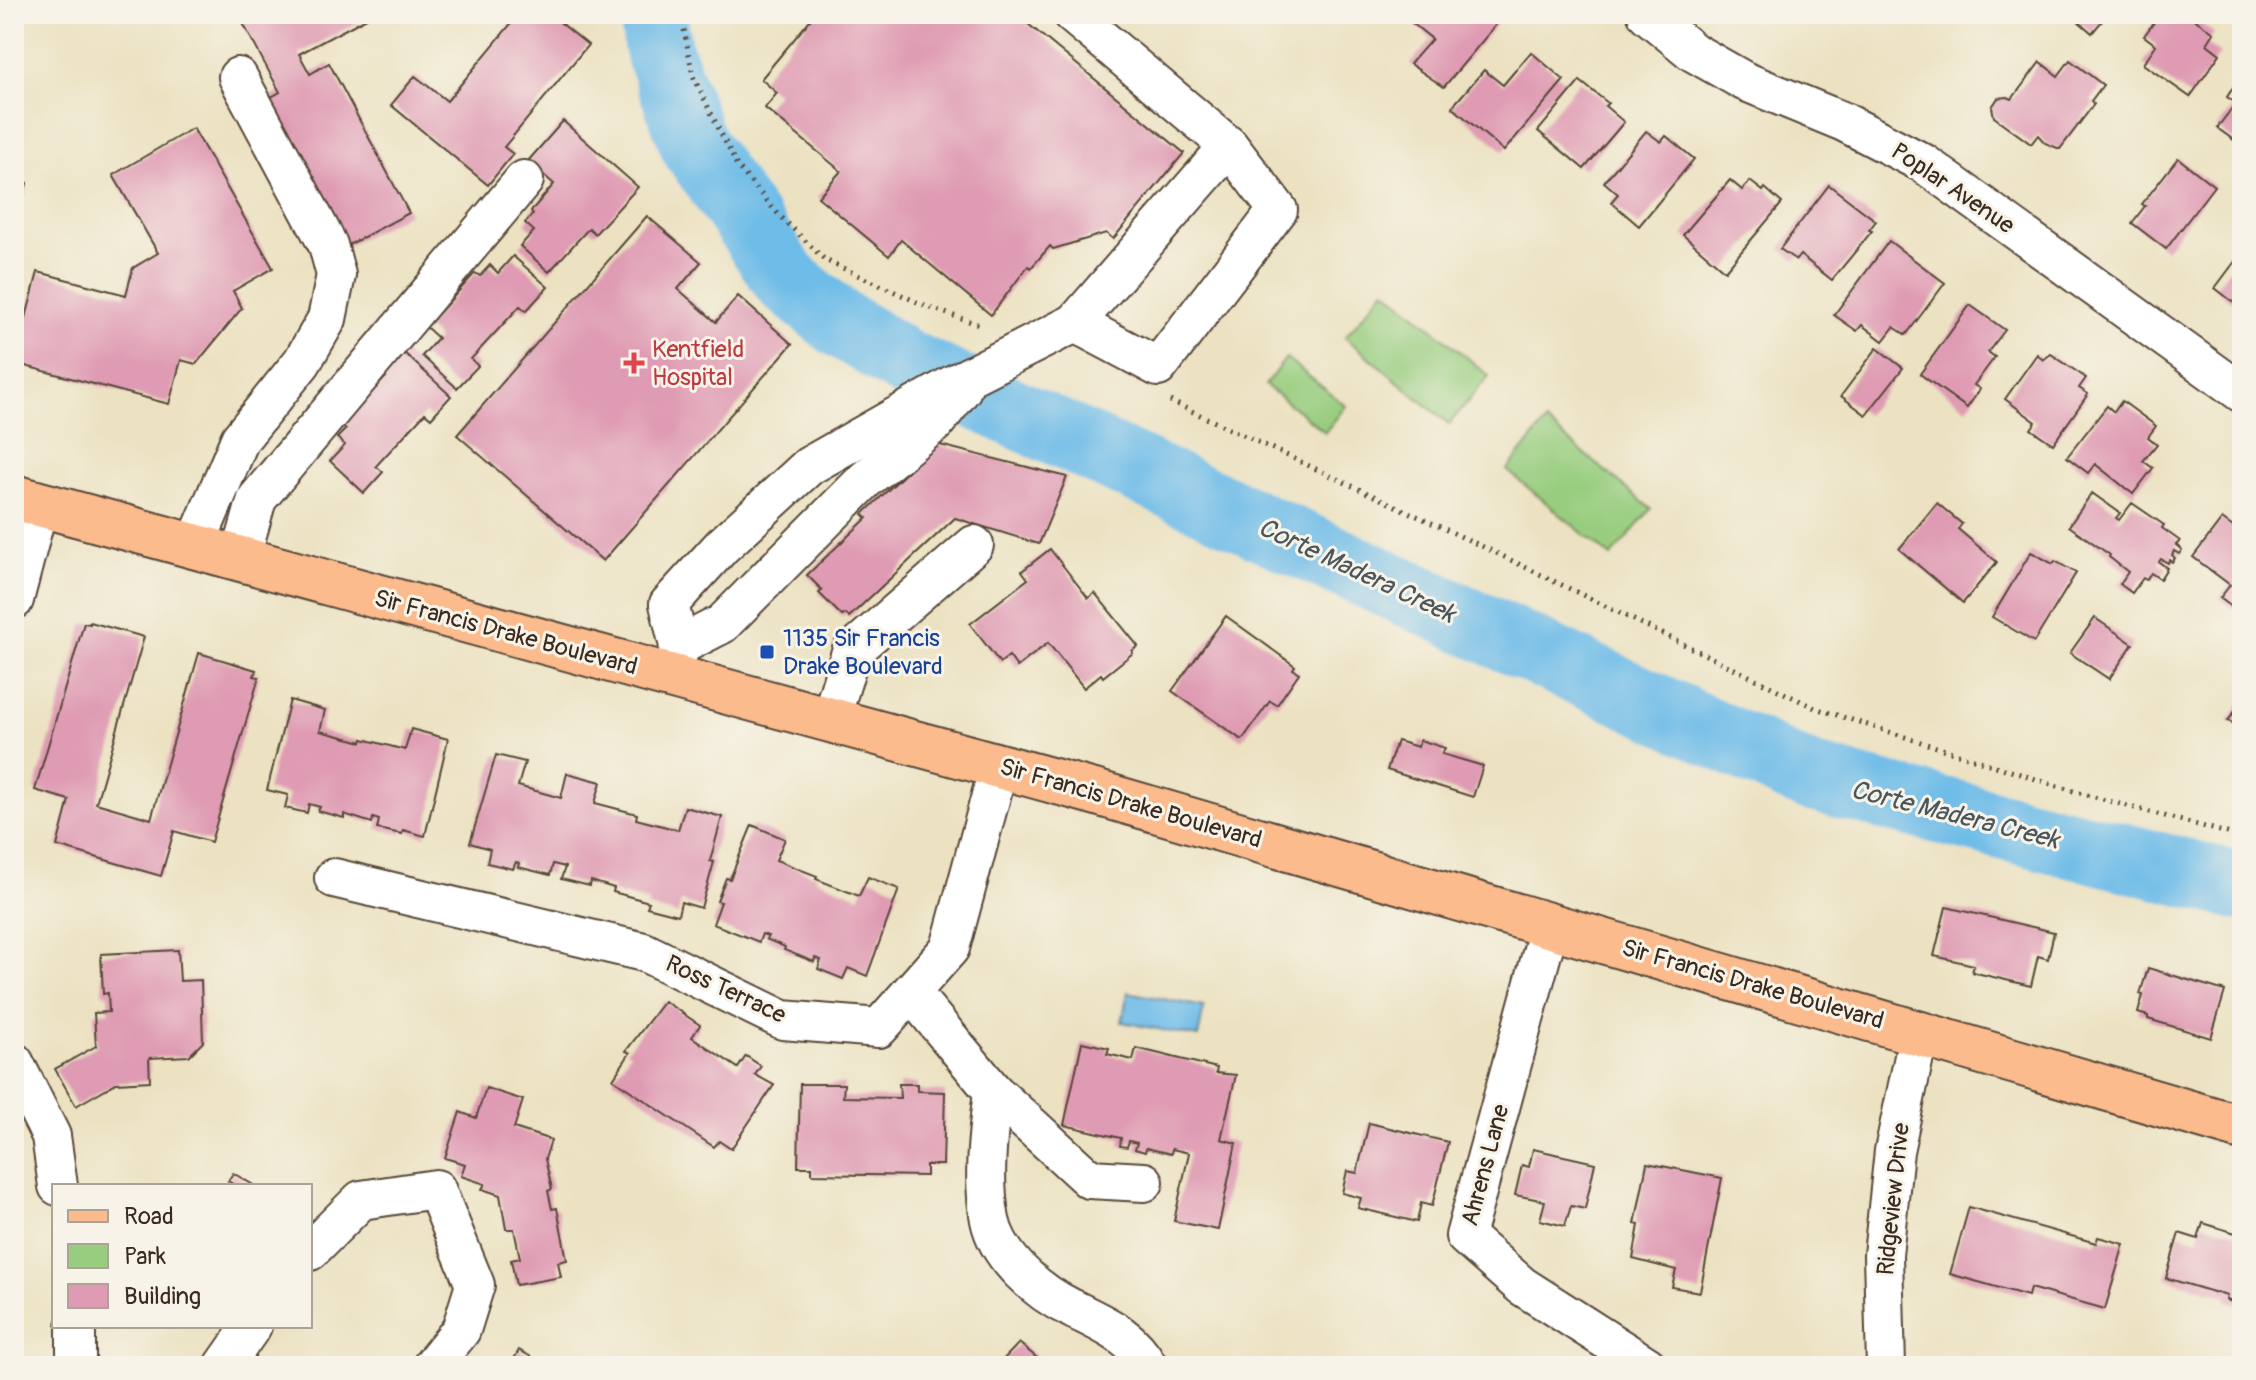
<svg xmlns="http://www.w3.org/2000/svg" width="2256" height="1380" font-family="Pangolin,sans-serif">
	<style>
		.green { fill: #98cd7f; stroke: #6a7c4e; stroke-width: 2 }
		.water { fill: #6ebce8; stroke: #547383; stroke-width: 2 }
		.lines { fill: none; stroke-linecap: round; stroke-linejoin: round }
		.river { stroke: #6ebce8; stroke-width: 68 }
		.building { fill: #df9bb3 }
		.minor-casing { stroke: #564637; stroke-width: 42 }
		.major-casing { stroke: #564637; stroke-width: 48 }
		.path { stroke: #564637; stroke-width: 5; stroke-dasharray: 2 6; stroke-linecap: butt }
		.minor { stroke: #fff; stroke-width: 38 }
		.major { stroke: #fbbb8d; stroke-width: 44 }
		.health-dot { fill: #e0444e; stroke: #f7f3e8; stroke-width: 3 }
		.transit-dot { fill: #1a4fb4; stroke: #f7f3e8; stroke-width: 3 }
		.labels { text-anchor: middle; stroke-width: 6; stroke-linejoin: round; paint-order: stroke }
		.street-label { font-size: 24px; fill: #3b2a1e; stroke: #f7f3e8 }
		.health-label { font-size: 24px; fill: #be3a42; stroke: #f7f3e8; text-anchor: start }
		.transit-label { font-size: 24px; fill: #164399; stroke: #f7f3e8; text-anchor: start }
		.water-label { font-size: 26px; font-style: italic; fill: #4a565b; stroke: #f7f3e8 }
	</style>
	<rect width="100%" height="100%" fill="#f7f3e8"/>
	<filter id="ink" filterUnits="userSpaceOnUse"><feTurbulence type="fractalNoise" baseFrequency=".0125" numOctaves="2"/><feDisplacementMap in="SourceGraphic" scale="16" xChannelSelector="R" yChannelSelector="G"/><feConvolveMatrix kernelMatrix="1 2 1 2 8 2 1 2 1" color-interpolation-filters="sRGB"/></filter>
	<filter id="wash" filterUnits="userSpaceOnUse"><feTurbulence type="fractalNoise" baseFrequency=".006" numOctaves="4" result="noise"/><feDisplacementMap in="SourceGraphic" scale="32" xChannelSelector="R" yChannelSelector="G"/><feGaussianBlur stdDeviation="1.8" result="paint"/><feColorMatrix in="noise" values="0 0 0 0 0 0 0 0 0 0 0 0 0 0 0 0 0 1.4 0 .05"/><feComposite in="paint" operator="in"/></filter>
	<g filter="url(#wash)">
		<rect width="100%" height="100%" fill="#ece2c2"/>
		<g class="green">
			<polygon points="1385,289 1489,376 1449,424 1345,337"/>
			<polygon points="1286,358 1346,406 1325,432 1265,385"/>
			<polygon points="1546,422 1651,509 1611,557 1507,470"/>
		</g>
		<polygon class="water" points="1128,992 1204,1007 1198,1037 1122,1022"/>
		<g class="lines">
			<polyline class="river" points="653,14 658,49 694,146 787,281 838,322 905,363 1809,777 2242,887"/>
		</g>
		<g id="blocks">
			<g class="building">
				<polygon points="238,14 374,14 299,54 310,74 329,63 409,213 345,247 266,100 280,92"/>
				<polygon points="519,14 550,14 588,45 504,147 513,154 488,185 391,105 415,76 447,101"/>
				<polygon points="815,14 1016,14 1184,153 1113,239 1106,233 1053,249 1050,246 1031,268 1028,266 991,315 901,240 889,256 818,197 841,171 765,108 777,93 761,79"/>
				<polygon points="1420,14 1505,14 1444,87 1410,64 1432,39 1412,23"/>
				<polygon points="2070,14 2108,14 2092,33"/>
				<polygon points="2160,14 2187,14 2214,33 2207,44 2220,54 2190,97 2143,64 2156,45 2144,36"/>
				<polygon points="1531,52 1564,80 1504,151 1452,107 1484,70 1503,85"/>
				<polygon points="2070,60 2103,85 2091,101 2094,104 2060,149 2045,143 2038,135 2031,144 1994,117 1992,107 1998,98 2008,97 2012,99 2040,62 2058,76"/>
				<polygon points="1580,81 1608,103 1605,106 1624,122 1584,169 1538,131"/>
				<polygon points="2236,83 2242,87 2242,137 2238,143 2217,128 2236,103 2227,97"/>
				<polygon points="563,121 638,187 595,234 589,228 549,272 520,246 534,231 525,223 533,214 531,211 554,184 528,161"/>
				<polygon points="193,128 273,268 233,291 242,308 196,364 181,360 169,404 14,363 38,272 126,295 133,268 158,253 113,175"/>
				<polygon points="1646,131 1661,142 1666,136 1694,159 1639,226 1611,202 1618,194 1604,182"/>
				<polygon points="2178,158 2214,186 2166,249 2132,223 2145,206 2142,204"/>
				<polygon points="14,180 27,183 15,228 14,228"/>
				<polygon points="1730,180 1742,190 1750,181 1763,191 1765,188 1782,203 1725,271 1683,235"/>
				<polygon points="1829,185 1876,221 1869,230 1872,231 1832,280 1800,255 1796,260 1780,249"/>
				<polygon points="647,216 701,262 678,289 716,322 738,296 792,344 603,561 457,435"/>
				<polygon points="1889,241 1945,283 1906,335 1894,327 1883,341 1862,325 1857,331 1834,315"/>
				<polygon points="2242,252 2242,309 2215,288"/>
				<polygon points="513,256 548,287 526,311 520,306 471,359 478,366 457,388 422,356 438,338 426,327 475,273 480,276 490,265 498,273"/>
				<polygon points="1970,305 2005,330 1988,352 1995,357 1974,385 1980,389 1967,408 1920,374"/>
				<polygon points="1877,348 1903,368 1866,415 1841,396"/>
				<polygon points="400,349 451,396 431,418 425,413 376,466 383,472 364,493 330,461 345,445 337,438 346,429 341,425 386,377 380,371"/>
				<polygon points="2037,354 2043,360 2051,354 2086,378 2079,388 2088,394 2053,444 2031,429 2036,422 2005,399"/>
				<polygon points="2122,401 2156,426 2148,437 2157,444 2143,461 2153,468 2133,494 2095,464 2088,473 2067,457 2107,406 2114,412"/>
				<polygon points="936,444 1067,477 1039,544 955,518 849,617 846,614 842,616 819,593 822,590 807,575 867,518 863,514"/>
				<polygon points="2092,493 2120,513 2116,518 2119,520 2132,503 2164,525 2162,528 2180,541 2176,545 2182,550 2179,554 2174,551 2172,555 2175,558 2172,562 2169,560 2168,563 2161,559 2159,562 2167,568 2160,579 2151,573 2146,580 2143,578 2132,593 2120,584 2128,572 2109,557 2110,555 2069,526"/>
				<polygon points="1937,503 1962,524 1958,529 1997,562 1963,603 1899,549"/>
				<polygon points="2222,519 2240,532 2242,530 2242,615 2220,598 2230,585 2193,557"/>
				<polygon points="1050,549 1088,598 1095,593 1138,646 1132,651 1133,653 1103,677 1101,674 1084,688 1048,643 1017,667 1009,656 1000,663 970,624 1028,579 1022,571"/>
				<polygon points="2031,552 2053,564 2055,561 2076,573 2034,642 1992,617"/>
				<polygon points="1226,616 1295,666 1293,669 1299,673 1277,705 1270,701 1242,740 1172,691"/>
				<polygon points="2095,618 2133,644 2109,679 2070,653"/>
				<polygon points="90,622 144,637 96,803 151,819 199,653 256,670 254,676 259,677 211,842 174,831 161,876 57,846 69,800 35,790 84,623 90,624"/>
				<polygon points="290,700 325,710 320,731 362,742 363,739 405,750 411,729 448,739 425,836 403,830 402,834 377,829 379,820 373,818 372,823 344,814 344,818 318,811 320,807 309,804 307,813 285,808 288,795 267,790"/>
				<polygon points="2242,701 2242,727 2228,721"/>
				<polygon points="1420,740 1445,748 1442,754 1483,766 1473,797 1387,770 1397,741 1418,747"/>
				<polygon points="496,755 525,762 518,786 561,798 567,773 601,782 595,803 637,814 636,819 678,830 685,807 722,817 710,861 714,862 701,908 681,902 678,915 647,907 649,902 613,892 614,888 591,881 590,886 561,879 565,867 553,864 550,875 518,867 519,863 516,862 513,869 487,863 490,849 470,843"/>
				<polygon points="752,825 785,839 776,860 817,876 816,879 859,896 868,877 899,889 867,976 848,968 843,979 818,969 821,960 815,958 814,962 784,950 785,947 766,939 768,936 762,934 759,942 713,924 721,902 717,901 726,878 730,879"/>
				<polygon points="1946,907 2054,932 2048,959 2038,956 2031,986 1972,972 1974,965 1934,956"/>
				<polygon points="178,950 180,981 201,980 203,1042 189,1056 149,1058 150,1081 116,1083 76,1106 55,1069 96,1046 94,1013 109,1012 108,993 103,994 101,954"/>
				<polygon points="2148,968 2225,991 2211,1038 2148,1019 2148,1016 2138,1013 2143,995 2140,994"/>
				<polygon points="664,1001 700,1025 692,1037 738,1068 746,1056 761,1066 755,1075 774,1085 731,1149 719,1141 714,1147 613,1079 630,1053 626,1051"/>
				<polygon points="1082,1042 1109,1048 1107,1054 1133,1060 1136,1048 1217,1068 1216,1073 1236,1075 1221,1139 1236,1143 1218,1230 1174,1221 1189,1153 1172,1149 1171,1154 1146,1148 1145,1152 1135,1149 1137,1143 1129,1141 1127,1147 1120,1146 1121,1138 1064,1125"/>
				<polygon points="800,1084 844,1084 843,1097 900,1098 899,1084 917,1084 917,1091 945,1092 943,1165 926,1165 926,1176 812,1174 812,1167 798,1167"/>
				<polygon points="486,1088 523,1100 514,1128 551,1140 545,1159 552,1189 548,1191 552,1209 557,1208 567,1260 558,1262 561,1277 516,1285 511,1260 520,1258 514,1229 506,1229 500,1195 482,1189 485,1184 461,1176 465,1164 445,1158 460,1112 476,1118"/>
				<polygon points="1369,1123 1448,1142 1432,1206 1421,1203 1417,1222 1358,1208 1361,1198 1342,1193 1347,1171 1357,1173"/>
				<polygon points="1533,1149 1595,1163 1585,1209 1571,1206 1565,1226 1540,1220 1545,1201 1515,1195 1522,1165 1529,1167"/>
				<polygon points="1647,1163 1722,1178 1700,1292 1672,1287 1676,1270 1633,1259 1639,1225 1635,1224"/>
				<polygon points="233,1173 255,1186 236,1186 228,1181"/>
				<polygon points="1969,1207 2096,1243 2098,1237 2124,1244 2105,1309 2030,1288 2028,1296 1950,1274"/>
				<polygon points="2203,1223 2242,1235 2242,1305 2226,1300 2227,1296 2166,1278 2179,1233 2198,1239"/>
				<polygon points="1019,1343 1042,1362 1045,1359 1055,1366 997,1366"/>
				<polygon points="519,1350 547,1366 510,1366"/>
			</g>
		</g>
	</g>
	<g filter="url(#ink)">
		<use href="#blocks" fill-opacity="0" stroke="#564637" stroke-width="2"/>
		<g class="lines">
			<defs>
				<g id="minor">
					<polyline points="1072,14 1229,146 1278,210 1158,367 1075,323"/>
					<polyline points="1647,14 1693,52 1744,81 1844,122 1923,163 2242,393"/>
					<polyline points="195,546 240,439 302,362 327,319 336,275 328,245 238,77"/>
					<polyline points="240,559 257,499 524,180"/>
					<polyline points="14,600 39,504"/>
					<polyline points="679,646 722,624 866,479 935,423 962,389"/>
					<polyline points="674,679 679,646 669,604 722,546 809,466 952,385 1075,323 1229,146"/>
					<polyline points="830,721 851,652 974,545"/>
					<polyline points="334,878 644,952 783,1020 879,1028 950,948 999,766"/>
					<polyline points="1550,924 1465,1236 1522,1286 1647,1366"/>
					<path d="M911 992 993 1091C988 1133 982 1179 990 1220 998 1258 1038 1292 1071 1308 1102 1324 1131 1334 1148 1366"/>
					<polyline points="14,1062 51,1136 58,1186"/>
					<polyline points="993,1091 1089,1179 1144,1182"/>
					<polyline points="310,1251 361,1200 436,1189 475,1285 461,1330 432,1366"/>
					<polyline points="76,1326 76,1366"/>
					<polyline points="224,1366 252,1326"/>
					<polyline points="1886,1366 1883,1255 1894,1151 1919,1033"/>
				</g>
				<polyline id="major" points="14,497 1094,792 2242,1128"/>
			</defs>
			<use href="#minor" class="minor-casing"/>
			<use href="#major" class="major-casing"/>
			<g class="path">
				<polyline points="681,14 693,76 737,166 778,214 825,260 928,307 983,326"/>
				<polyline points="1170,401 1492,551 1815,708 2076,792 2242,837"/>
			</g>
			<use href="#minor" class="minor"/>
			<use href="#major" class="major"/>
		</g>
	</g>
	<path class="health-dot" d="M630 351h8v8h8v8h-8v8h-8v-8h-8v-8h8z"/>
	<rect class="transit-dot" x="759" y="644" width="16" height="16" rx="4"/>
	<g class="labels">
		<g class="street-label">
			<text transform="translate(1953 188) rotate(34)" y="8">Poplar Avenue</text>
			<text transform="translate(506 632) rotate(15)" y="8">Sir Francis Drake Boulevard</text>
			<text transform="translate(1131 803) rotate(16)" y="8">Sir Francis Drake Boulevard</text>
			<text transform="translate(1753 984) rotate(16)" y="8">Sir Francis Drake Boulevard</text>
			<text transform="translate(726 989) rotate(25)" y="8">Ross Terrace</text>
			<text transform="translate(1485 1165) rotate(-75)" y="8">Ahrens Lane</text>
			<text transform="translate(1893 1199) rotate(-84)" y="8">Ridgeview Drive</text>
		</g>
		<g class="health-label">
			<text x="652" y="357">Kentfield<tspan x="652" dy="28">Hospital</tspan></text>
		</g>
		<g class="transit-label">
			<text x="783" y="646">1135 Sir Francis<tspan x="783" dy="28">Drake Boulevard</tspan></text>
		</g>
		<g class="water-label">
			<text transform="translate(1357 570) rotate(25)" y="9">Corte Madera Creek</text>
			<text transform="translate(1955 814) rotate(14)" y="9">Corte Madera Creek</text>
		</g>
	</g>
	<rect width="2256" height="1380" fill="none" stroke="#f7f3e8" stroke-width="48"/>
	<rect x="52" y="1184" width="260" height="144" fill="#f7f3e8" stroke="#aca397" stroke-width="2"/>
	<rect x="68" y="1210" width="40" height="12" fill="#fbbb8d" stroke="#aca397" stroke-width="2"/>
	<text x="124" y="1224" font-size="24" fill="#3b2a1e">Road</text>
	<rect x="68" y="1244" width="40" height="24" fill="#98cd7f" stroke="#aca397" stroke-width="2"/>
	<text x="124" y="1264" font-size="24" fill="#3b2a1e">Park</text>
	<rect x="68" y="1284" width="40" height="24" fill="#df9bb3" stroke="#aca397" stroke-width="2"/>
	<text x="124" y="1304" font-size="24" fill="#3b2a1e">Building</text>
</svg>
